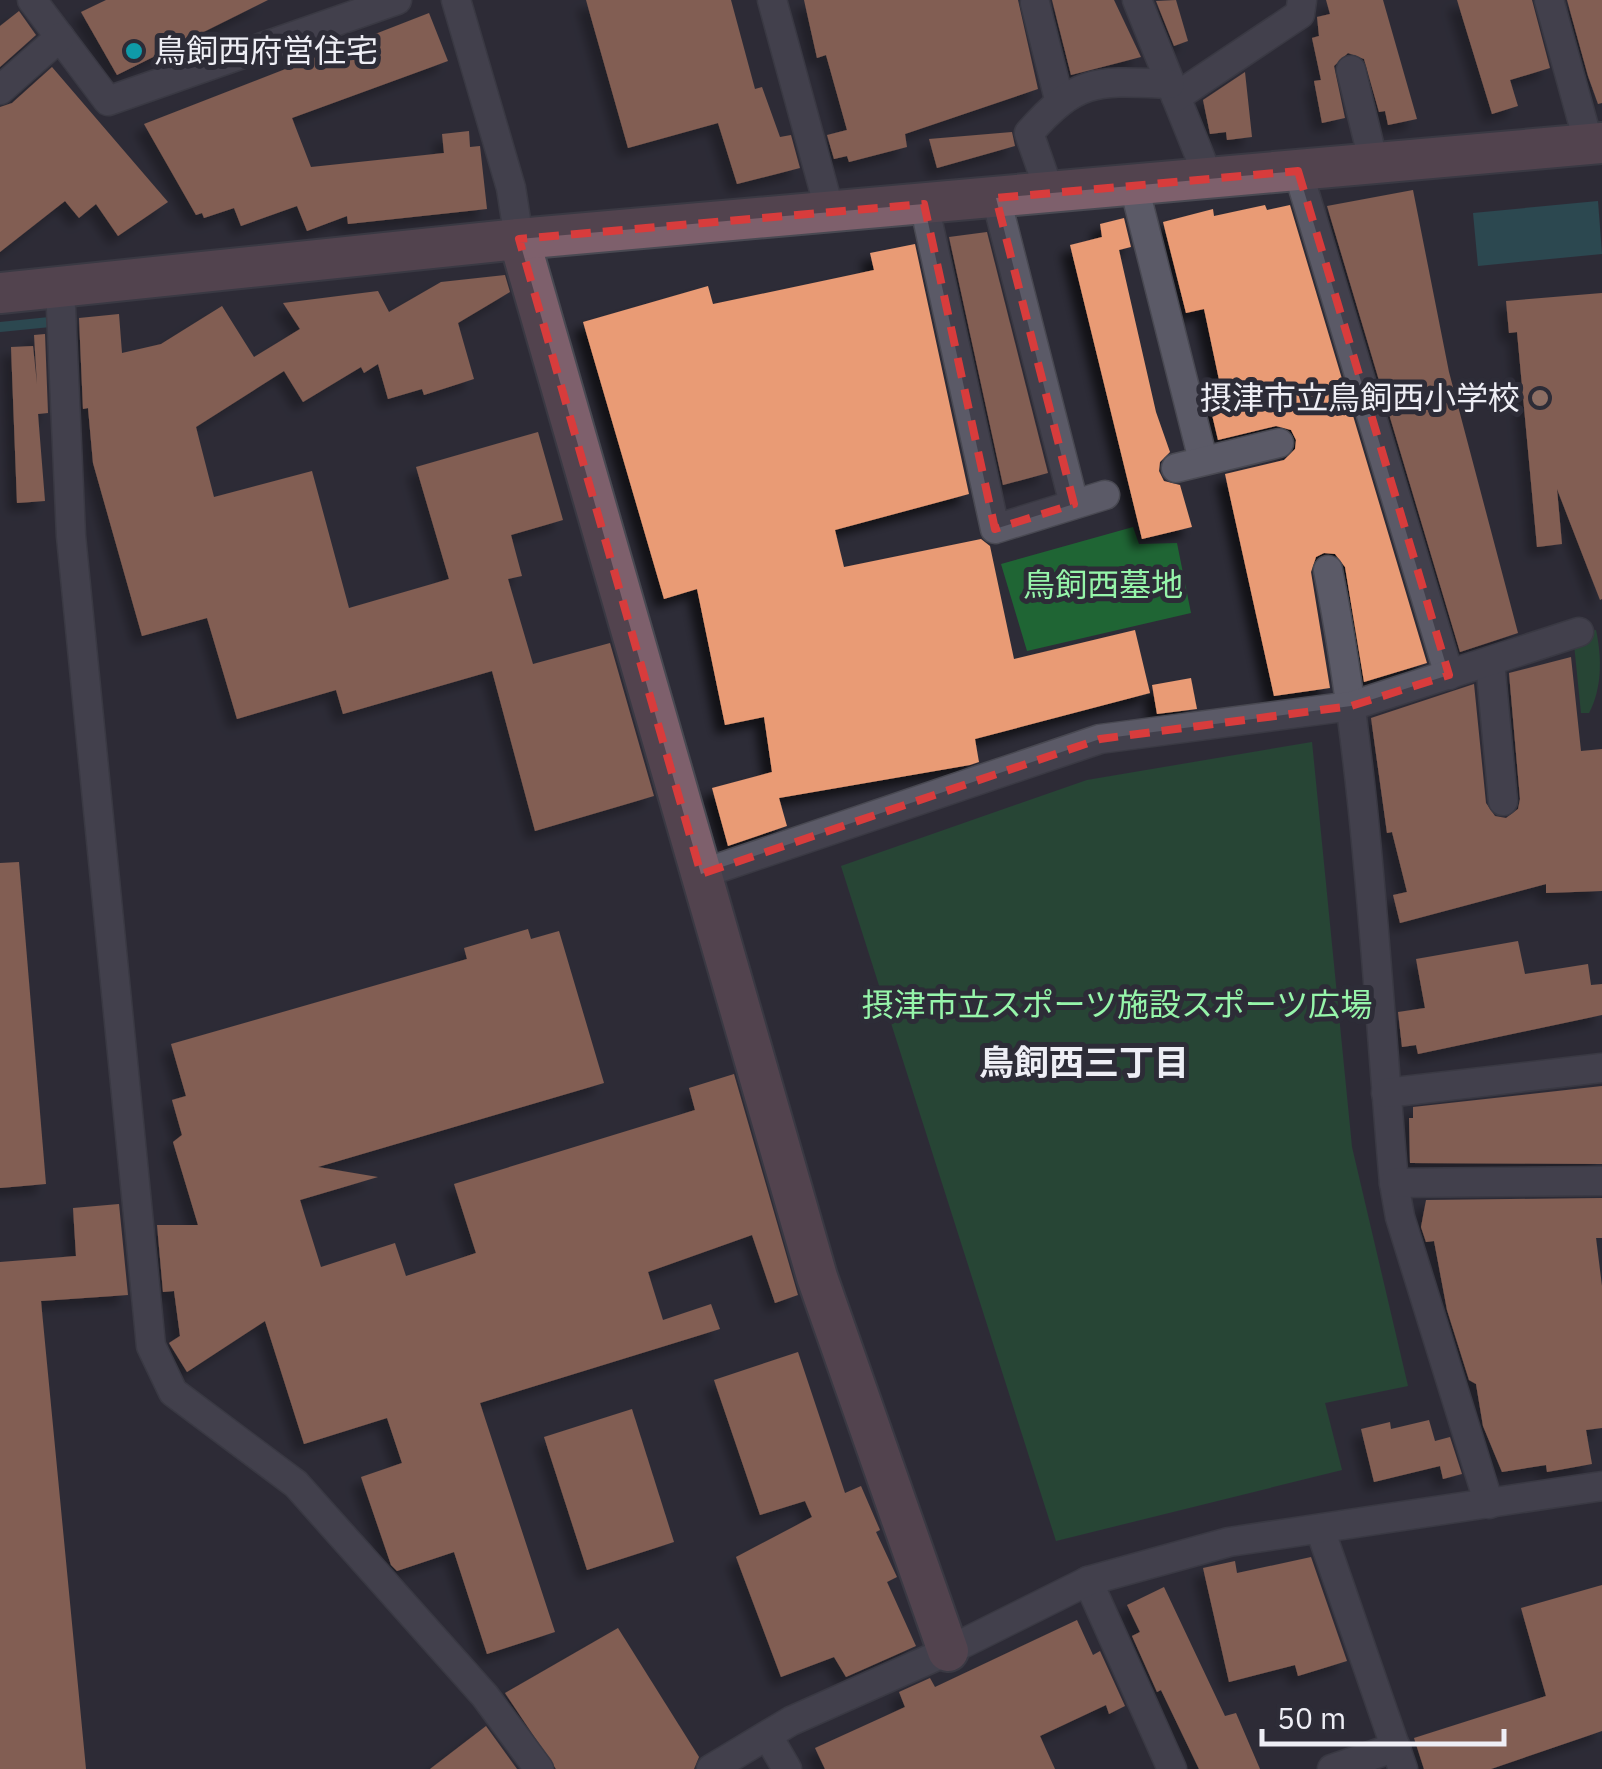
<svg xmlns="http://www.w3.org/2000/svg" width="1602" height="1769" font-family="'IBM Plex Sans','Noto Sans JP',sans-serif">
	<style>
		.green { fill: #1f6534 }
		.water { fill: #2a6a70 }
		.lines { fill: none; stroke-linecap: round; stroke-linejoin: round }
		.stream { stroke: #2a6a70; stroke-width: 10 }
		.building { fill: #e99b74; filter: url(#shadow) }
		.street-casing { stroke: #494952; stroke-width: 31 }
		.secondary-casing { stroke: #494952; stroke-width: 44 }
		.street { stroke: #5b5a67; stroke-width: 28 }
		.secondary { stroke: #7e606c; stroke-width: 40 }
		.marked { fill: none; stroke: #d83c3c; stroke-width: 8; stroke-dasharray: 20 12; stroke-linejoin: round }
		.culture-dot { fill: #0f9aa8; stroke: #2d2c37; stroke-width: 4 }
		.education-dot { fill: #8d6e63; stroke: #2d2c37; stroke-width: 4 }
		.labels { text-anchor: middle; stroke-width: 10; stroke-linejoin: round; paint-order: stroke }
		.poi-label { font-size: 32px; fill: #eeeef5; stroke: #2d2c37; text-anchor: start }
		.park-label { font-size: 32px; fill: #96f5aa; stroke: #2d2c37 }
		.neighbourhood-label { font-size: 35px; font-weight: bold; fill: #eeeef5; stroke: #2d2c37 }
	</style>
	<defs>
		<filter id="shadow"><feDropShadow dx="-9" dy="9" stdDeviation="5" flood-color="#0009"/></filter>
	</defs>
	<rect width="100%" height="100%" fill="#2d2c37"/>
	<g class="green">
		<polygon points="1133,527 1139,544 1177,543 1191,613 1027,651 1001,564"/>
		<path d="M1596 630C1602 658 1602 688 1589 713H1581L1573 634Z"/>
		<polygon points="1312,742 1352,1147 1408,1386 1325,1403 1342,1470 1056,1541 841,866 1087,780"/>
	</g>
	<polygon class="water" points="1598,201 1602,254 1478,266 1473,213"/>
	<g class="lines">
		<polyline class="stream" points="0,327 50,322"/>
	</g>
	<g class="building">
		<polygon points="106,0 268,0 117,75 81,12"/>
		<polygon points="586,0 731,0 755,89 762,87 780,137 791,135 800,168 737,184 718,123 628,148"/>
		<polygon points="804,0 1018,0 1038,89 905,134 907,147 849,162 847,156 834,159 827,135 847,130 826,55 817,58"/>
		<polygon points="1052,0 1114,0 1141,57 1071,75"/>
		<polygon points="1176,0 1188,41 1174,46 1156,1"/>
		<polygon points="1326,0 1383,0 1417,119 1388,125 1385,111 1379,112 1364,59 1348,53 1334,66 1345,118 1322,123 1314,81 1321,80 1312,38 1319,36 1317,17 1330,14"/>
		<polygon points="1457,0 1532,0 1550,68 1510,80 1518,106 1492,114"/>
		<polygon points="1567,0 1602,0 1602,103 1598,104 1588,76"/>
		<polygon points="19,11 36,35 0,67 0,26"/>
		<polygon points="429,13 448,61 292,118 311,167 444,153 442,134 469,131 470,147 480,146 487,209 348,224 347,216 307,231 297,206 241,226 234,208 204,218 202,213 196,215 144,124"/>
		<polygon points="52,67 168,202 118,236 96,204 79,218 65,201 0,252 0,107 12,103"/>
		<polygon points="1245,72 1252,137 1227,140 1226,132 1210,134 1203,100"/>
		<polygon points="1012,132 1015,146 937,168 929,139"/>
		<polygon points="1413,190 1449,372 1518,633 1460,652 1327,206"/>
		<polygon points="1265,205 1267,210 1290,205 1427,663 1364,682 1345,567 1335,554 1324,553 1316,557 1311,572 1330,688 1274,696 1225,474 1284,460 1295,449 1296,440 1291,430 1276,426 1218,440 1208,398 1222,394 1204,309 1186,313 1163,222 1213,209 1214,216"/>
		<polygon points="1124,218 1131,247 1119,250 1156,412 1170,452 1160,462 1159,471 1164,481 1180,485 1192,527 1142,539 1070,245 1102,237 1100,224"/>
		<polygon points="987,232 1048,473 1003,485 949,237"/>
		<polygon points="915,244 969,494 835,530 844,567 981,539 990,546 1014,659 1135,630 1150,693 975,739 979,762 970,765 779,798 787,826 728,846 712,788 772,772 764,717 725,725 697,589 664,599 583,322 708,286 713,304 874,270 870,253"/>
		<polygon points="505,275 510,292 458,323 474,379 424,395 422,389 388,399 378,364 364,373 361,367 303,402 284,371 196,427 214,497 312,471 349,608 449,579 416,467 538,432 563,520 511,535 522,576 508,579 533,664 610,643 654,796 535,831 492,671 343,714 336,690 237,719 207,618 142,636 93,463 88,408 83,409 79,318 119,314 122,353 161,344 222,306 254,357 300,329 283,303 378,291 389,312 441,282"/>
		<polygon points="1602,293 1602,599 1600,600 1557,489 1562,544 1537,547 1517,332 1509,333 1506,301"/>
		<polygon points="45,334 48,413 38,414 45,501 17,503 11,347 33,346 37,384 34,335"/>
		<polygon points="1571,657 1581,751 1602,749 1602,891 1546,893 1546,884 1400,923 1393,895 1407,892 1392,832 1387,833 1371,718 1474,684 1486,803 1495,816 1506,818 1518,809 1520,799 1509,673"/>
		<polygon points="1191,678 1197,709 1157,714 1152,685"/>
		<polygon points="19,862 46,1184 0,1188 0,863"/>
		<polygon points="528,929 531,939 559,931 604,1083 318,1167 378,1177 300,1200 321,1267 395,1243 406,1276 476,1253 454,1184 695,1110 689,1088 734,1074 798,1295 775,1303 752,1235 648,1272 663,1320 711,1304 720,1329 480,1403 555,1632 487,1654 454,1552 397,1571 391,1565 361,1477 402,1463 387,1418 304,1444 265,1321 187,1372 169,1343 180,1336 174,1291 163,1292 157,1225 198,1225 173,1142 182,1135 172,1100 186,1096 171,1044 467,959 464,948"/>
		<polygon points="1518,941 1525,974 1588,964 1591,985 1602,984 1602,1015 1418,1054 1416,1045 1402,1047 1398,1012 1425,1008 1416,959"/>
		<polygon points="1602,1086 1602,1164 1410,1163 1409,1118 1413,1118 1413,1107"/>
		<polygon points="1602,1198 1602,1238 1596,1238 1602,1286 1602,1428 1586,1430 1592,1464 1547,1472 1546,1465 1502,1472 1483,1426 1476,1384 1469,1380 1447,1310 1434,1241 1426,1242 1421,1227 1426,1200"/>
		<polygon points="119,1204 128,1295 41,1301 86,1769 0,1769 0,1262 76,1256 73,1208"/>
		<polygon points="798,1352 845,1493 861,1486 880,1530 876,1532 897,1577 887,1582 916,1646 846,1677 834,1657 781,1677 736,1557 812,1517 805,1501 760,1515 714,1380"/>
		<polygon points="632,1409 674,1542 587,1570 544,1437"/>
		<polygon points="1429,1420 1435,1441 1450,1437 1462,1474 1443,1479 1440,1466 1374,1482 1361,1429 1390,1422 1391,1429"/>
		<polygon points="1311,1557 1347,1661 1298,1676 1295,1665 1229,1682 1203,1568 1235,1561 1237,1573"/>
		<polygon points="1602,1585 1602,1731 1491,1769 1424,1769 1414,1738 1546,1696 1521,1608"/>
		<polygon points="1164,1587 1225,1716 1236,1713 1260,1769 1199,1769 1161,1690 1157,1692 1132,1636 1140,1632 1127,1605"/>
		<polygon points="1077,1620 1093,1655 1100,1651 1125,1706 1109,1714 1106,1705 1040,1736 1055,1769 825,1769 815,1748 905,1707 899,1692 930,1678 935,1687"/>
		<polygon points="618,1628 699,1757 694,1769 556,1769 505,1693"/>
		<polygon points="486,1726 517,1769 430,1769"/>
	</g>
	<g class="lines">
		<defs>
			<g id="street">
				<polyline points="32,0 108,101 397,0"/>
				<polyline points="456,0 511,188 519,239"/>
				<polyline points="772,0 830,212"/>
				<polyline points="1137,0 1209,179"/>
				<polyline points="1549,0 1589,145"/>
				<polyline points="1035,3 1059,99"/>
				<polyline points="1351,70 1374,164"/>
				<polyline points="0,90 60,37"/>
				<polyline points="1176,97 1300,14 1302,0"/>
				<polyline points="1298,171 1449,675"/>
				<polyline points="1134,186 1203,460"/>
				<path d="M1050 193 1029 133C1078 77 1098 81 1170 84"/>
				<polyline points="996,198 1074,504"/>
				<polyline points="924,204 995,529 1105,495"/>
				<polyline points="60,286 71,536 151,1346 173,1392 296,1484 485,1696 539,1769"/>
				<polyline points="1176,468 1279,443"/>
				<path d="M1328 570C1368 772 1376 978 1394 1183L1400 1217 1489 1504"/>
				<polyline points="1490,662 1503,801"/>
				<polyline points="701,874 1100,739 1351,706 1579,632"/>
				<polyline points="1386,1093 1602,1068"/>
				<polyline points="1394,1183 1602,1181"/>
				<polyline points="1320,1529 1403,1769"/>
				<polyline points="1088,1581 1172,1769"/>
				<polyline points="769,1738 787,1769"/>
				<polyline points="711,1769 791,1721 948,1651 1088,1581 1229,1542 1602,1486"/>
				<polyline points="1332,1769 1396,1747"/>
			</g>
			<g id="secondary">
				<polyline points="519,239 817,1277 948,1651"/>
				<polyline points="0,293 519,239 1602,143"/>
			</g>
		</defs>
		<use href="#street" class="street-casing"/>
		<use href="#secondary" class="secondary-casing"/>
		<use href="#street" class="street"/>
		<use href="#secondary" class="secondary"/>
	</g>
	<path d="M0 0H1602V1769H0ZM1298 171 1449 675 1351 706 1100 739 701 874 519 239 924 204 995 529 1074 504 996 198Z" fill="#2d2c37" fill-opacity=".55" fill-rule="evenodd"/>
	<path class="marked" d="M1298 171 1449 675 1351 706 1100 739 701 874 519 239 924 204 995 529 1074 504 996 198Z"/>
	<circle class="culture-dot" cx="134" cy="51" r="10"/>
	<circle class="education-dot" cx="1540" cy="398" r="10"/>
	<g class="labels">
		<g class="poi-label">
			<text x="154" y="62">鳥飼西府営住宅</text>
			<text x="1520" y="409" text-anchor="end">摂津市立鳥飼西小学校</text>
		</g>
		<g class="park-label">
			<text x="1103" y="596">鳥飼西墓地</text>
			<text x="1117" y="1016">摂津市立スポーツ施設スポーツ広場</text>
		</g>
		<g class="neighbourhood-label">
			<text x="1084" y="1075">鳥飼西三丁目</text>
		</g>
	</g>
	<path d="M1262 1729v15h242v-15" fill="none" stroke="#eeeef5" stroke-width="5"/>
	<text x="1277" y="1729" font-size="30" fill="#eeeef5" stroke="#2d2c37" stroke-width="8" paint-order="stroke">50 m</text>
</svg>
